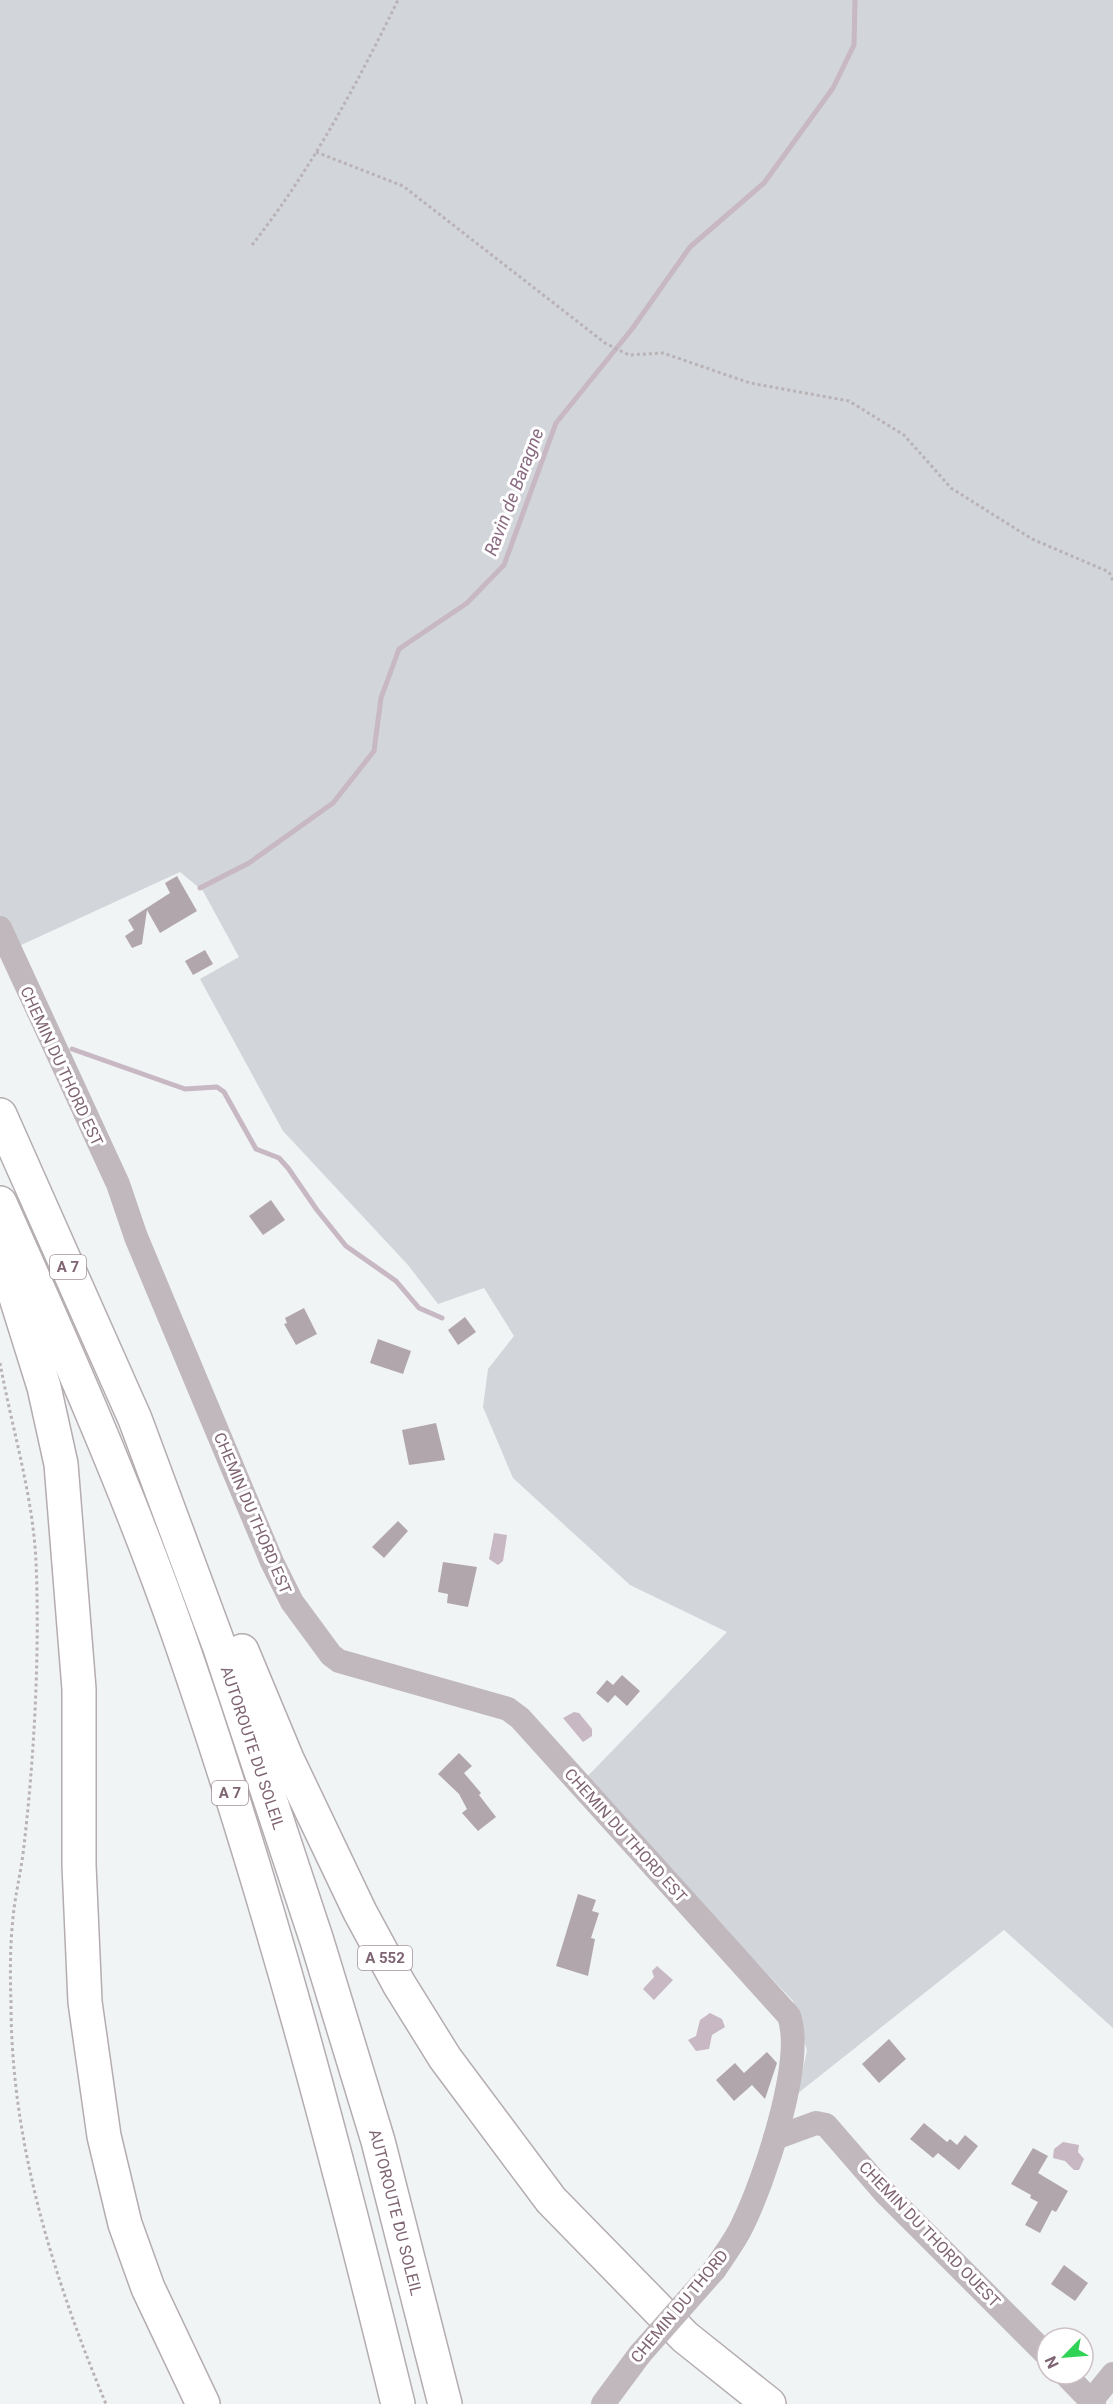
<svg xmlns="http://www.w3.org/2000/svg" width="1113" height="2404" font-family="Roboto,sans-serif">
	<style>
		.green { fill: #d2d5da }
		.water { fill: #c7b8c3 }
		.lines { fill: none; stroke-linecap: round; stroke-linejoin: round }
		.stream { stroke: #c7b8c3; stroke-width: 5 }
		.building { fill: #b2a6ad }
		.highway-casing { stroke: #b4acb0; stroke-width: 36 }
		.path { stroke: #b9b3b6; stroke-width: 3; stroke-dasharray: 3 3; stroke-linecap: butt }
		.minor { stroke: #c0b8bc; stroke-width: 24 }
		.highway { stroke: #fff; stroke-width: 33 }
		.minor-bridge { stroke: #c0b8bc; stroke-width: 24 }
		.labels { text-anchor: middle; stroke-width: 6; stroke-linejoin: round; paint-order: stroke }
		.shield { fill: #fff; stroke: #a5939d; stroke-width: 1.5 }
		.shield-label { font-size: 15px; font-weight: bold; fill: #7f6573 }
		.street-label { font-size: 16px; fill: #7f6573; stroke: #fff }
		.water-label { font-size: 18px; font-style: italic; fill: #8a6b82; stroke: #fff }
	</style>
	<rect width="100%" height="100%" fill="#f0f4f4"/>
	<polygon class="green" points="0,0 1113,0 1113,2028 1004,1930 797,2094 807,2051 793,2001 584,1780 727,1632 630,1585 513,1478 483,1407 488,1369 514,1336 484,1288 438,1304 408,1265 283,1131 200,979 239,957 203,891 180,872 19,946 0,958"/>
	<g class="water">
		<polygon points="494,1533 507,1535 503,1561 498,1565 489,1559"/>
		<polygon points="574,1712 579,1713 592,1729 592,1736 583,1742 563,1718"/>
		<polygon points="657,1966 673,1980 654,2000 643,1989 654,1977 652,1971"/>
		<polygon points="710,2013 722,2019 725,2027 712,2035 709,2049 696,2051 688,2040 696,2036 700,2020"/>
		<polygon points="1063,2142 1079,2145 1078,2152 1084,2159 1079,2170 1074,2170 1065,2161 1053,2158 1054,2149"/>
	</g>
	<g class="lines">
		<g class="stream">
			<polyline points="200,888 249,863 333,803 374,751 381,698 399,649 467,603 504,565 556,423 632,329 690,247 764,183 833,88 854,45 855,0"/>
			<polyline points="72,1049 185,1089 217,1087 224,1092 256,1149 279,1158 288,1168 317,1210 346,1246 396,1281 419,1308 442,1318"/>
		</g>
	</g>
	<g class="building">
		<polygon points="177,876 197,911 160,933 147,910 142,944 132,948 125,936 134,930 128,920 170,893 165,883"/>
		<polygon points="205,950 213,964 193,975 185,961"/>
		<polygon points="271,1200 285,1220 263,1235 249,1216"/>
		<polygon points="304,1308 317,1334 296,1345 284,1324 287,1323 285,1318"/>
		<polygon points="465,1317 476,1332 458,1345 448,1330"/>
		<polygon points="378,1339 411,1351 403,1374 370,1363"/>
		<polygon points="436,1423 445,1460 409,1465 402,1430"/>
		<polygon points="398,1521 408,1531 384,1558 372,1547"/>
		<polygon points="443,1562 477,1567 468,1607 447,1603 448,1594 438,1592"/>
		<polygon points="622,1675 640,1691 627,1706 615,1695 608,1703 596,1693 607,1680 613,1685"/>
		<polygon points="459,1753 472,1766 464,1773 481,1793 479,1795 496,1817 478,1831 462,1813 467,1809 459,1794 438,1774"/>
		<polygon points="578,1894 596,1900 592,1911 599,1913 591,1938 595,1939 588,1976 556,1966"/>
		<polygon points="889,2039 906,2059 879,2083 862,2064"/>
		<polygon points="767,2052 777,2063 765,2099 752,2085 734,2101 716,2080 735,2063 744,2073"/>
		<polygon points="924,2123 947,2142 950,2139 957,2145 965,2135 978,2146 959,2170 938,2153 933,2158 910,2139"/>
		<polygon points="1033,2148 1048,2156 1038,2173 1068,2191 1056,2212 1052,2210 1040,2233 1025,2225 1038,2202 1030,2198 1031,2195 1011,2184"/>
		<polygon points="1064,2265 1088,2283 1075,2301 1051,2284"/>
	</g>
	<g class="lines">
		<defs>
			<g id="highway">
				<path id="s1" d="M0 1115 135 1419 220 1648 317 1941 378 2141 445 2404"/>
				<path d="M0 1203C64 1346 128 1490 180 1639 267 1890 335 2146 398 2404"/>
				<polyline points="3,1256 44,1387 61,1464 79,1689 79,1865 85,2002 104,2136 125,2224 148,2288 203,2404"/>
				<polyline points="242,1651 287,1759 360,1912 399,1984 445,2058 551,2200 685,2337 769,2404"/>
			</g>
		</defs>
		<use href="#highway" class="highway-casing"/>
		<g class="path">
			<polyline points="316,152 403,186 605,343 629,355 663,353 750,383 849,401 904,435 951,488 1032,539 1109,572 1113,581"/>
			<path d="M252 245C311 170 356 86 398 0"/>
			<path d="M0 1363C12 1429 33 1495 36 1562 40 1654 34 1763 23 1854 20 1876 15 1896 13 1918 10 1945 10 1975 11 2003 11 2142 53 2277 106 2404"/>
		</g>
		<g class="minor">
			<path d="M0 928 118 1184 136 1237 272 1562 292 1602 331 1655 339 1661 508 1709 520 1718 789 2016C805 2061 764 2182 742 2226 735 2241 724 2255 715 2269"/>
			<polyline points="775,2138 816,2123 826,2125 885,2193 1047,2355"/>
			<polyline points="1065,2374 1094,2404"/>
			<polyline points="1091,2401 1113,2374"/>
			<polyline points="603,2404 640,2354"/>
		</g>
		<use href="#highway" class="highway"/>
		<polyline class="minor-bridge" points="640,2354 715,2269"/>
	</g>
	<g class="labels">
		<g class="shield">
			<rect x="50" y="1255" width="36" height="24" rx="4.5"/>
			<rect x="212" y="1781" width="36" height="24" rx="4.5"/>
			<rect x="358" y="1946" width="54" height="24" rx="4.5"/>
		</g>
		<g class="shield-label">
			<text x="68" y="1272">A 7</text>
			<text x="230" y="1798">A 7</text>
			<text x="385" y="1963">A 552</text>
		</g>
		<g class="street-label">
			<text transform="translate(62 1066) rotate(65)" y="6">CHEMIN DU THORD EST</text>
			<text transform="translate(253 1513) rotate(67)" y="6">CHEMIN DU THORD EST</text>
			<text dy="6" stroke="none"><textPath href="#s1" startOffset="682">AUTOROUTE DU SOLEIL</textPath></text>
			<text transform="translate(626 1835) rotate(48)" y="6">CHEMIN DU THORD EST</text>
			<text dy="6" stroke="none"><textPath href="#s1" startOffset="1168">AUTOROUTE DU SOLEIL</textPath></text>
			<text transform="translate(930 2234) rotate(46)" y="6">CHEMIN DU THORD OUEST</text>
			<text transform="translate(679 2306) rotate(-50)" y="6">CHEMIN DU THORD</text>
		</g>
		<g class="water-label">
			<text transform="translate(514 492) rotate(-69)" y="6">Ravin de Baragne</text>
		</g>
	</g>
	<g transform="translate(1065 2356) rotate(245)"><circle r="28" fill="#ffffff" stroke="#ccc1c7" stroke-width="1.5"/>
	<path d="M0-4.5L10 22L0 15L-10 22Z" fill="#31d357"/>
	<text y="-9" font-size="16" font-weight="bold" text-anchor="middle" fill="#7f6573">N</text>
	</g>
</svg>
